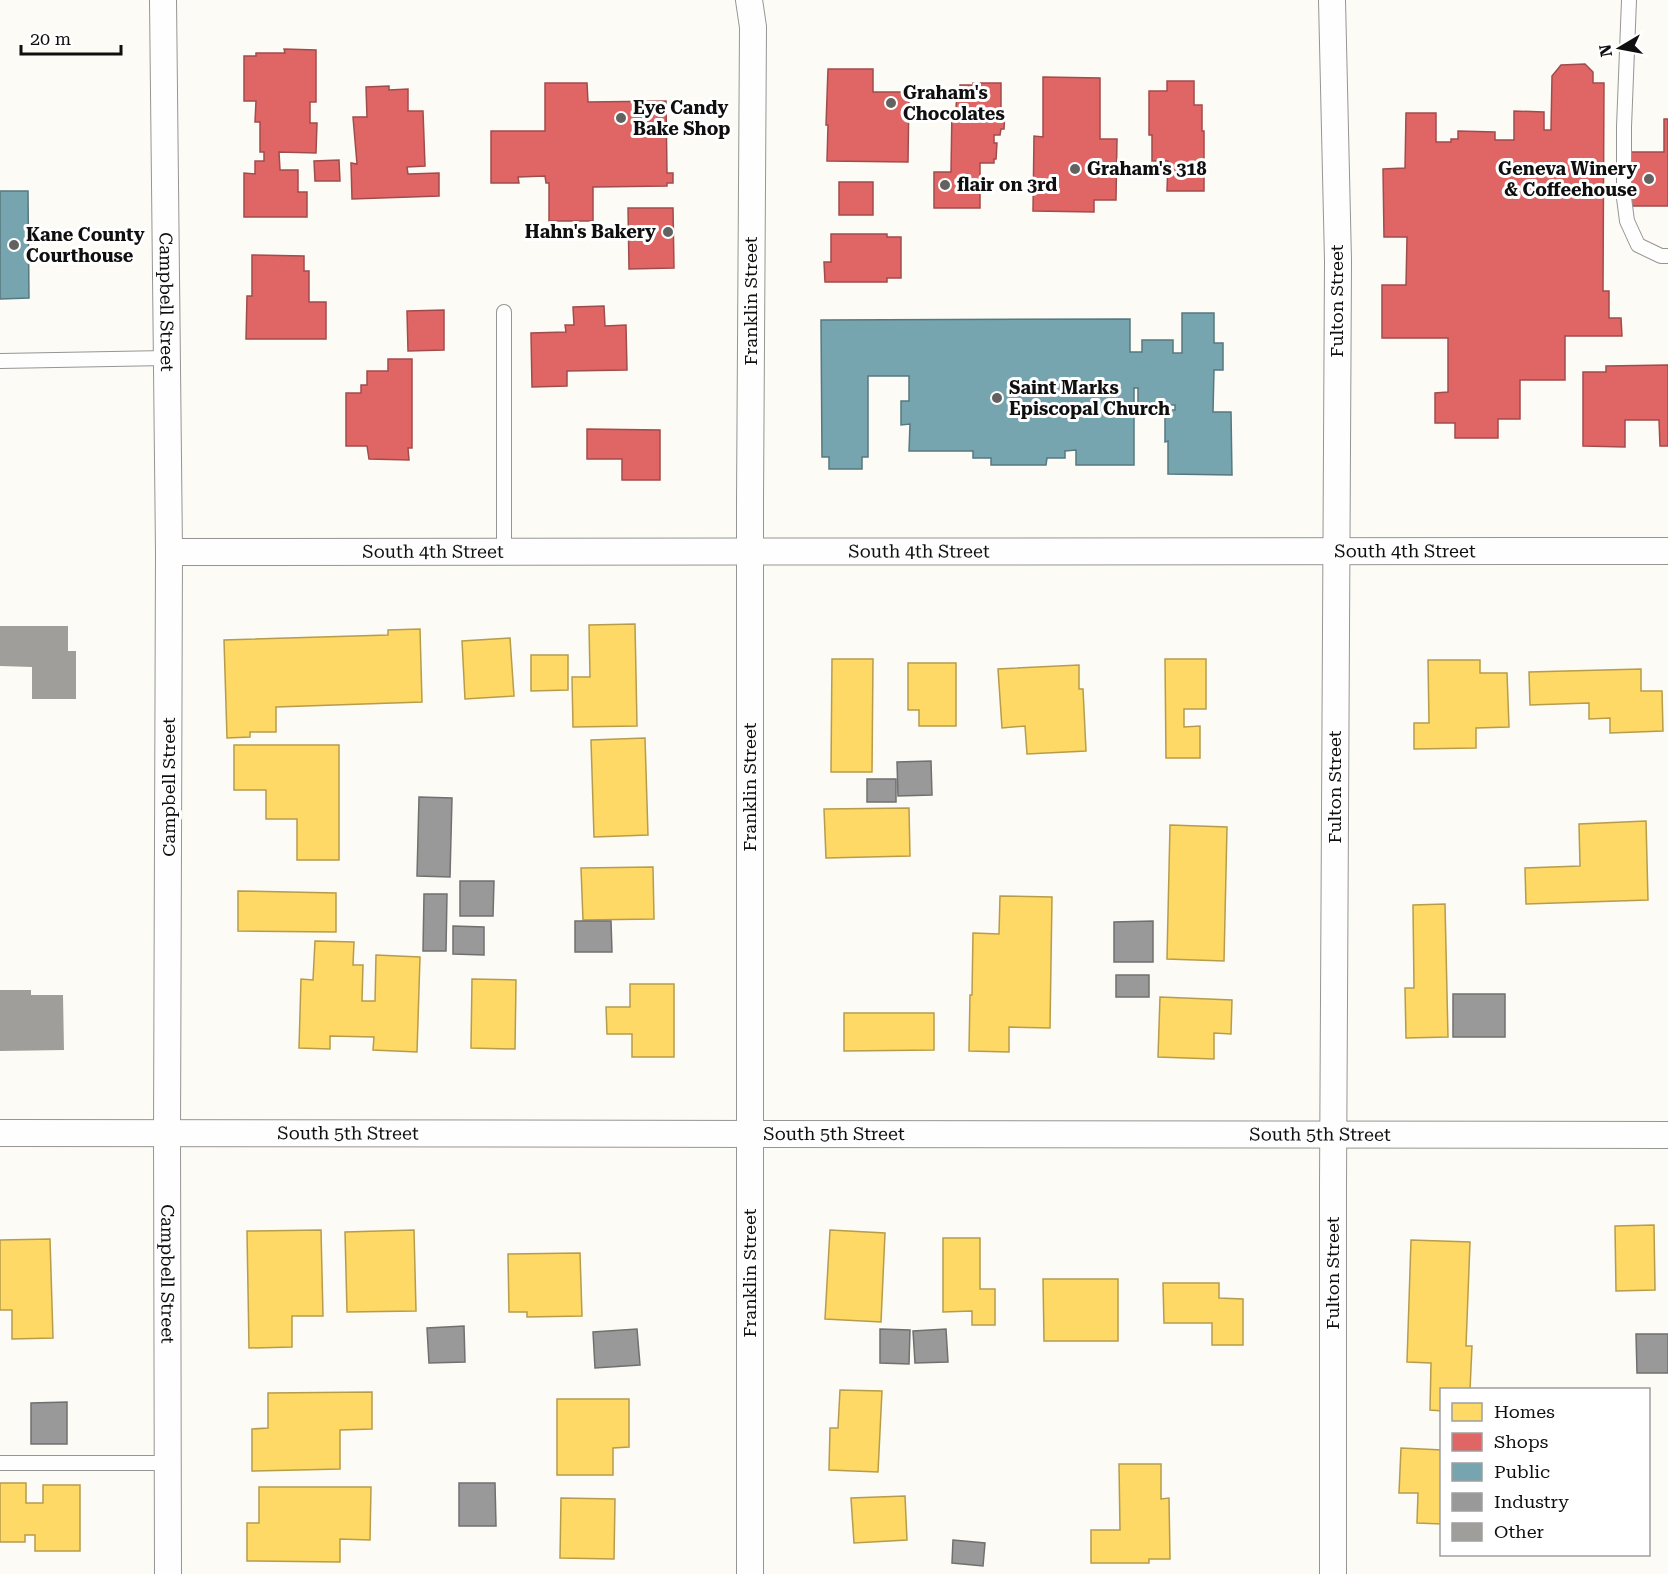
<svg xmlns="http://www.w3.org/2000/svg" width="1668" height="1574" font-family="'Roboto Serif',serif">
	<style>
		.homes { fill: #ffd966; stroke: #b79c4c; stroke-width: 1.5 }
		.shops { fill: #e06666; stroke: #a14c4c; stroke-width: 1.5 }
		.public { fill: #76a5af; stroke: #57787f; stroke-width: 1.5 }
		.industry { fill: #999; stroke: #707070; stroke-width: 1.5 }
		.building { fill: #a09e9a }
		.lines { fill: none; stroke-linecap: round; stroke-linejoin: round }
		.service-casing { stroke: #969593; stroke-width: 16 }
		.minor-casing { stroke: #969593; stroke-width: 28 }
		.service { stroke: #fffefe; stroke-width: 14 }
		.minor { stroke: #fffefe; stroke-width: 26 }
		.poi-dot { fill: #626260; stroke: #fff; stroke-width: 2 }
		.labels { text-anchor: middle; stroke-width: 6; stroke-linejoin: round; paint-order: stroke }
		.poi-label { font-size: 18px; font-weight: bold; fill: #0f0f0f; stroke: #fff; text-anchor: start }
		.street-label { font-size: 18px; fill: #0f0f0f; stroke: #fff }
	</style>
	<rect width="100%" height="100%" fill="#fcfbf5"/>
	<g class="homes">
		<polygon points="635,624 637,726 573,727 572,677 590,677 589,625"/>
		<polygon points="420,629 422,702 276,707 276,732 250,732 250,737 227,738 224,640 388,635 388,630"/>
		<polygon points="510,638 514,696 465,699 462,641"/>
		<polygon points="531,655 568,655 568,690 531,691"/>
		<polygon points="832,659 873,659 872,772 831,772"/>
		<polygon points="1165,659 1206,659 1206,709 1184,709 1184,727 1200,726 1200,758 1166,758"/>
		<polygon points="1428,660 1480,660 1480,673 1507,673 1509,727 1476,728 1476,748 1414,749 1414,723 1429,723"/>
		<polygon points="908,663 956,663 956,726 919,726 919,710 908,710"/>
		<polygon points="1079,665 1079,689 1083,689 1086,751 1027,754 1025,726 1002,728 998,669"/>
		<polygon points="1641,669 1641,691 1662,691 1663,731 1610,733 1610,718 1589,719 1589,703 1530,705 1529,672"/>
		<polygon points="645,738 648,835 594,837 591,740"/>
		<polygon points="234,745 339,745 339,860 297,860 297,819 266,819 266,790 234,790"/>
		<polygon points="909,808 910,856 826,858 824,809"/>
		<polygon points="1646,821 1648,900 1526,904 1525,868 1580,866 1579,824"/>
		<polygon points="1170,825 1227,827 1224,961 1167,959"/>
		<polygon points="653,867 654,919 583,920 581,868"/>
		<polygon points="238,891 336,893 336,932 238,931"/>
		<polygon points="1000,896 1052,897 1050,1028 1009,1027 1009,1052 969,1051 970,995 972,995 973,933 999,934"/>
		<polygon points="1445,904 1448,1037 1406,1038 1405,988 1414,988 1413,905"/>
		<polygon points="315,941 354,942 353,965 363,965 362,1001 375,1001 376,955 420,957 417,1052 373,1050 374,1037 330,1036 330,1049 299,1048 301,979 313,980"/>
		<polygon points="472,979 516,980 515,1049 471,1048"/>
		<polygon points="630,984 674,984 674,1057 632,1057 632,1034 607,1034 606,1007 630,1007"/>
		<polygon points="1160,997 1232,1000 1231,1034 1214,1033 1214,1059 1158,1057"/>
		<polygon points="844,1013 934,1013 934,1050 844,1051"/>
		<polygon points="1654,1225 1655,1290 1616,1291 1615,1226"/>
		<polygon points="321,1230 323,1316 292,1316 292,1347 249,1348 247,1231"/>
		<polygon points="414,1230 416,1311 347,1312 345,1232"/>
		<polygon points="830,1230 885,1233 881,1322 825,1319"/>
		<polygon points="943,1238 980,1238 980,1289 995,1289 995,1325 972,1325 972,1311 943,1312"/>
		<polygon points="50,1239 53,1338 12,1339 12,1310 0,1310 0,1240"/>
		<polygon points="1411,1240 1470,1242 1466,1346 1472,1346 1470,1390 1442,1390 1442,1411 1430,1410 1431,1363 1407,1362"/>
		<polygon points="580,1253 582,1316 527,1317 527,1312 509,1312 508,1254"/>
		<polygon points="1043,1279 1118,1279 1118,1341 1044,1341"/>
		<polygon points="1163,1283 1219,1283 1219,1298 1243,1299 1243,1345 1212,1345 1212,1323 1164,1323"/>
		<polygon points="840,1390 882,1391 878,1472 829,1470 830,1428 838,1428"/>
		<polygon points="372,1392 372,1429 340,1430 340,1469 252,1471 252,1429 268,1428 268,1393"/>
		<polygon points="557,1399 629,1399 629,1447 613,1448 613,1475 557,1475"/>
		<polygon points="1401,1448 1442,1450 1442,1524 1417,1523 1418,1493 1399,1493"/>
		<polygon points="1119,1464 1161,1464 1161,1499 1169,1498 1170,1559 1149,1559 1149,1563 1091,1563 1091,1530 1120,1530"/>
		<polygon points="0,1483 26,1483 26,1503 43,1503 43,1485 80,1485 80,1551 35,1551 35,1535 25,1535 25,1542 0,1542"/>
		<polygon points="259,1487 371,1487 370,1540 340,1539 340,1562 247,1561 247,1523 259,1523"/>
		<polygon points="905,1496 907,1540 854,1543 851,1498"/>
		<polygon points="561,1498 615,1499 614,1559 560,1558"/>
	</g>
	<g class="shops">
		<polygon points="284,49 316,50 316,102 310,102 310,123 317,123 316,153 279,152 280,170 298,170 298,192 307,192 307,217 244,217 244,173 255,174 255,161 264,161 264,152 260,152 260,122 255,122 256,101 244,101 244,56 256,56 256,53 285,53"/>
		<polygon points="1585,64 1593,72 1593,83 1604,83 1603,291 1609,291 1609,318 1621,318 1622,336 1565,336 1565,380 1520,380 1520,419 1498,419 1498,438 1455,438 1455,423 1435,423 1435,393 1448,392 1448,338 1382,338 1382,285 1406,285 1407,237 1384,237 1383,169 1405,168 1406,113 1436,113 1436,142 1451,142 1451,139 1458,139 1458,131 1495,132 1495,140 1514,140 1514,111 1544,112 1544,130 1551,130 1552,76 1561,65"/>
		<polygon points="828,69 873,69 873,92 909,92 908,162 827,161 828,125 826,125"/>
		<polygon points="1043,77 1100,78 1100,139 1117,139 1116,200 1094,200 1094,212 1033,211 1034,136 1043,137"/>
		<polygon points="1167,81 1194,81 1194,105 1202,105 1202,131 1204,131 1204,191 1167,191 1168,161 1152,161 1152,135 1149,135 1149,91 1167,91"/>
		<polygon points="545,83 587,83 588,102 666,101 667,173 673,173 673,183 667,183 667,186 593,187 593,221 549,221 549,183 546,183 545,176 518,177 519,183 491,183 491,131 545,131"/>
		<polygon points="973,83 1001,83 1001,111 1005,110 1004,129 1001,129 1000,135 994,135 994,143 997,143 996,159 994,159 994,163 980,163 980,208 934,208 934,172 951,172 952,109 956,109 957,91 960,92 960,85 973,85"/>
		<polygon points="389,86 389,90 408,89 408,111 423,111 425,166 407,167 408,174 439,173 439,196 352,199 351,163 357,164 353,117 367,117 366,87"/>
		<polygon points="1664,119 1668,119 1668,206 1631,206 1631,152 1664,152"/>
		<polygon points="339,160 340,181 315,181 314,161"/>
		<rect x="839" y="182" width="34" height="33"/>
		<polygon points="628,208 673,208 674,268 629,269"/>
		<polygon points="831,234 887,234 887,237 901,237 901,278 887,278 887,282 825,282 824,262 831,262"/>
		<polygon points="252,255 304,256 304,271 309,271 309,302 326,302 326,339 246,339 247,296 252,296"/>
		<polygon points="604,306 605,326 626,325 627,370 567,371 567,386 532,387 531,333 566,332 565,325 574,325 573,307"/>
		<polygon points="444,310 444,350 408,351 407,311"/>
		<polygon points="388,359 412,359 412,448 408,448 409,460 369,459 367,446 346,446 346,393 361,393 361,385 367,385 367,371 388,371"/>
		<polygon points="1668,365 1668,446 1660,446 1659,420 1625,420 1625,447 1583,446 1583,372 1606,372 1606,366"/>
		<polygon points="587,429 660,430 660,480 622,480 622,459 587,459"/>
	</g>
	<g class="public">
		<polygon points="0,191 28,191 29,298 0,299"/>
		<polygon points="1182,313 1214,313 1214,343 1223,343 1223,370 1214,370 1213,412 1231,412 1232,475 1168,474 1168,441 1165,442 1165,410 1175,410 1175,405 1138,405 1138,388 1134,388 1134,465 1076,465 1076,450 1065,451 1065,458 1047,458 1046,465 991,465 991,458 973,458 973,451 909,451 910,424 901,425 901,401 909,401 909,376 868,376 868,457 862,457 862,469 829,469 829,457 822,457 821,320 1130,319 1130,352 1142,352 1142,340 1173,340 1173,353 1182,353"/>
	</g>
	<g class="industry">
		<polygon points="931,761 932,795 898,796 897,762"/>
		<rect x="867" y="779" width="29" height="23"/>
		<polygon points="419,797 452,798 450,877 417,876"/>
		<polygon points="460,881 494,881 493,916 460,916"/>
		<polygon points="424,894 447,894 446,951 423,951"/>
		<polygon points="575,921 611,921 612,952 575,952"/>
		<polygon points="1153,921 1153,962 1114,962 1114,922"/>
		<polygon points="453,926 484,927 484,955 453,954"/>
		<rect x="1116" y="975" width="33" height="22"/>
		<rect x="1453" y="994" width="52" height="43"/>
		<polygon points="464,1326 465,1362 429,1363 427,1328"/>
		<polygon points="637,1329 640,1365 595,1368 593,1332"/>
		<polygon points="880,1329 910,1330 909,1364 880,1363"/>
		<polygon points="946,1329 948,1362 915,1363 913,1331"/>
		<polygon points="1636,1334 1668,1334 1668,1373 1637,1373"/>
		<polygon points="67,1402 67,1444 31,1444 31,1403"/>
		<polygon points="459,1483 495,1483 496,1526 459,1526"/>
		<polygon points="953,1540 985,1543 983,1566 952,1563"/>
	</g>
	<g class="building">
		<polygon points="0,626 68,626 68,651 76,651 76,699 32,699 32,667 0,666"/>
		<polygon points="0,990 31,990 31,995 63,995 64,1050 0,1051"/>
	</g>
	<g class="lines">
		<defs>
			<g id="service">
				<polyline points="1629,0 1624,127 1624,198 1627,221 1638,245 1661,256 1668,256"/>
				<polyline points="0,361 167,358"/>
				<polyline points="504,552 504,312"/>
				<polyline points="0,1463 167,1463"/>
			</g>
			<g id="minor">
				<path id="s1" d="M163 0 169 552 167 1134 168 1574"/>
				<polyline points="749,0 753,27 750,501 750,1574"/>
				<polyline points="1332,0 1338,261 1333,1185 1333,1574"/>
				<path id="s2" d="M169 552 1668 551"/>
				<path id="s3" d="M0 1133 1668 1135"/>
			</g>
		</defs>
		<use href="#service" class="service-casing"/>
		<use href="#minor" class="minor-casing"/>
		<use href="#service" class="service"/>
		<use href="#minor" class="minor"/>
	</g>
	<g class="poi-dot">
		<circle cx="891" cy="103" r="6"/>
		<circle cx="621" cy="118" r="6"/>
		<circle cx="1075" cy="169" r="6"/>
		<circle cx="1649" cy="179" r="6"/>
		<circle cx="945" cy="185" r="6"/>
		<circle cx="668" cy="232" r="6"/>
		<circle cx="14" cy="245" r="6"/>
		<circle cx="997" cy="398" r="6"/>
	</g>
	<g class="labels">
		<g class="poi-label">
			<text x="903" y="99">Graham's<tspan x="903" dy="21">Chocolates</tspan></text>
			<text x="633" y="114">Eye Candy<tspan x="633" dy="21">Bake Shop</tspan></text>
			<text x="1087" y="175">Graham's 318</text>
			<text x="1637" y="175" text-anchor="end">Geneva Winery<tspan x="1637" dy="21">&amp; Coffeehouse</tspan></text>
			<text x="957" y="191">flair on 3rd</text>
			<text x="656" y="238" text-anchor="end">Hahn's Bakery</text>
			<text x="26" y="241">Kane County<tspan x="26" dy="21">Courthouse</tspan></text>
			<text x="1009" y="394">Saint Marks<tspan x="1009" dy="21">Episcopal Church</tspan></text>
		</g>
		<g class="street-label">
			<text dy="6" stroke="none"><textPath href="#s1" startOffset="302">Campbell Street</textPath></text>
			<text transform="translate(751 301) rotate(-90)" y="6">Franklin Street</text>
			<text transform="translate(1337 301) rotate(-90)" y="6">Fulton Street</text>
			<text dy="6" stroke="none"><textPath href="#s2" startOffset="1236">South 4th Street</textPath></text>
			<text dy="6" stroke="none"><textPath href="#s2" startOffset="264">South 4th Street</textPath></text>
			<text dy="6" stroke="none"><textPath href="#s2" startOffset="750">South 4th Street</textPath></text>
			<text transform="translate(169 787) rotate(-90)" y="6">Campbell Street</text>
			<text transform="translate(750 787) rotate(-90)" y="6">Franklin Street</text>
			<text transform="translate(1335 787) rotate(-90)" y="6">Fulton Street</text>
			<text dy="6" stroke="none"><textPath href="#s3" startOffset="348">South 5th Street</textPath></text>
			<text dy="6" stroke="none"><textPath href="#s3" startOffset="834">South 5th Street</textPath></text>
			<text dy="6" stroke="none"><textPath href="#s3" startOffset="1320">South 5th Street</textPath></text>
			<text dy="6" stroke="none"><textPath href="#s1" startOffset="1274">Campbell Street</textPath></text>
			<text transform="translate(750 1273) rotate(-90)" y="6">Franklin Street</text>
			<text transform="translate(1333 1273) rotate(-90)" y="6">Fulton Street</text>
		</g>
	</g>
	<rect x="1440" y="1388" width="210" height="168" fill="#ffffff" stroke="#9f9f9f" stroke-width="1.5"/>
	<rect x="1452" y="1403" width="30" height="18" fill="#ffd966" stroke="#9f9f9f" stroke-width="1.5"/>
	<text x="1494" y="1418" font-size="18" fill="#0f0f0f">Homes</text>
	<rect x="1452" y="1433" width="30" height="18" fill="#e06666" stroke="#9f9f9f" stroke-width="1.5"/>
	<text x="1494" y="1448" font-size="18" fill="#0f0f0f">Shops</text>
	<rect x="1452" y="1463" width="30" height="18" fill="#76a5af" stroke="#9f9f9f" stroke-width="1.5"/>
	<text x="1494" y="1478" font-size="18" fill="#0f0f0f">Public</text>
	<rect x="1452" y="1493" width="30" height="18" fill="#999999" stroke="#9f9f9f" stroke-width="1.5"/>
	<text x="1494" y="1508" font-size="18" fill="#0f0f0f">Industry</text>
	<rect x="1452" y="1523" width="30" height="18" fill="#a09e9a" stroke="#9f9f9f" stroke-width="1.5"/>
	<text x="1494" y="1538" font-size="18" fill="#0f0f0f">Other</text>
	<g transform="translate(1620 48) rotate(260)" stroke="#ffffff" stroke-width="4.5" paint-order="stroke">
	<path d="M0-4.5L10 22L0 15L-10 22Z" fill="#0f0f0f"/>
	<text y="-9" font-size="16" font-weight="bold" text-anchor="middle" fill="#0f0f0f">N</text>
	</g>
	<path d="M21 45v9h100v-9" fill="none" stroke="#0f0f0f" stroke-width="3"/>
	<text x="30" y="45" font-size="18" fill="#0f0f0f" stroke="#ffffff" stroke-width="4.5" paint-order="stroke">20 m</text>
</svg>
